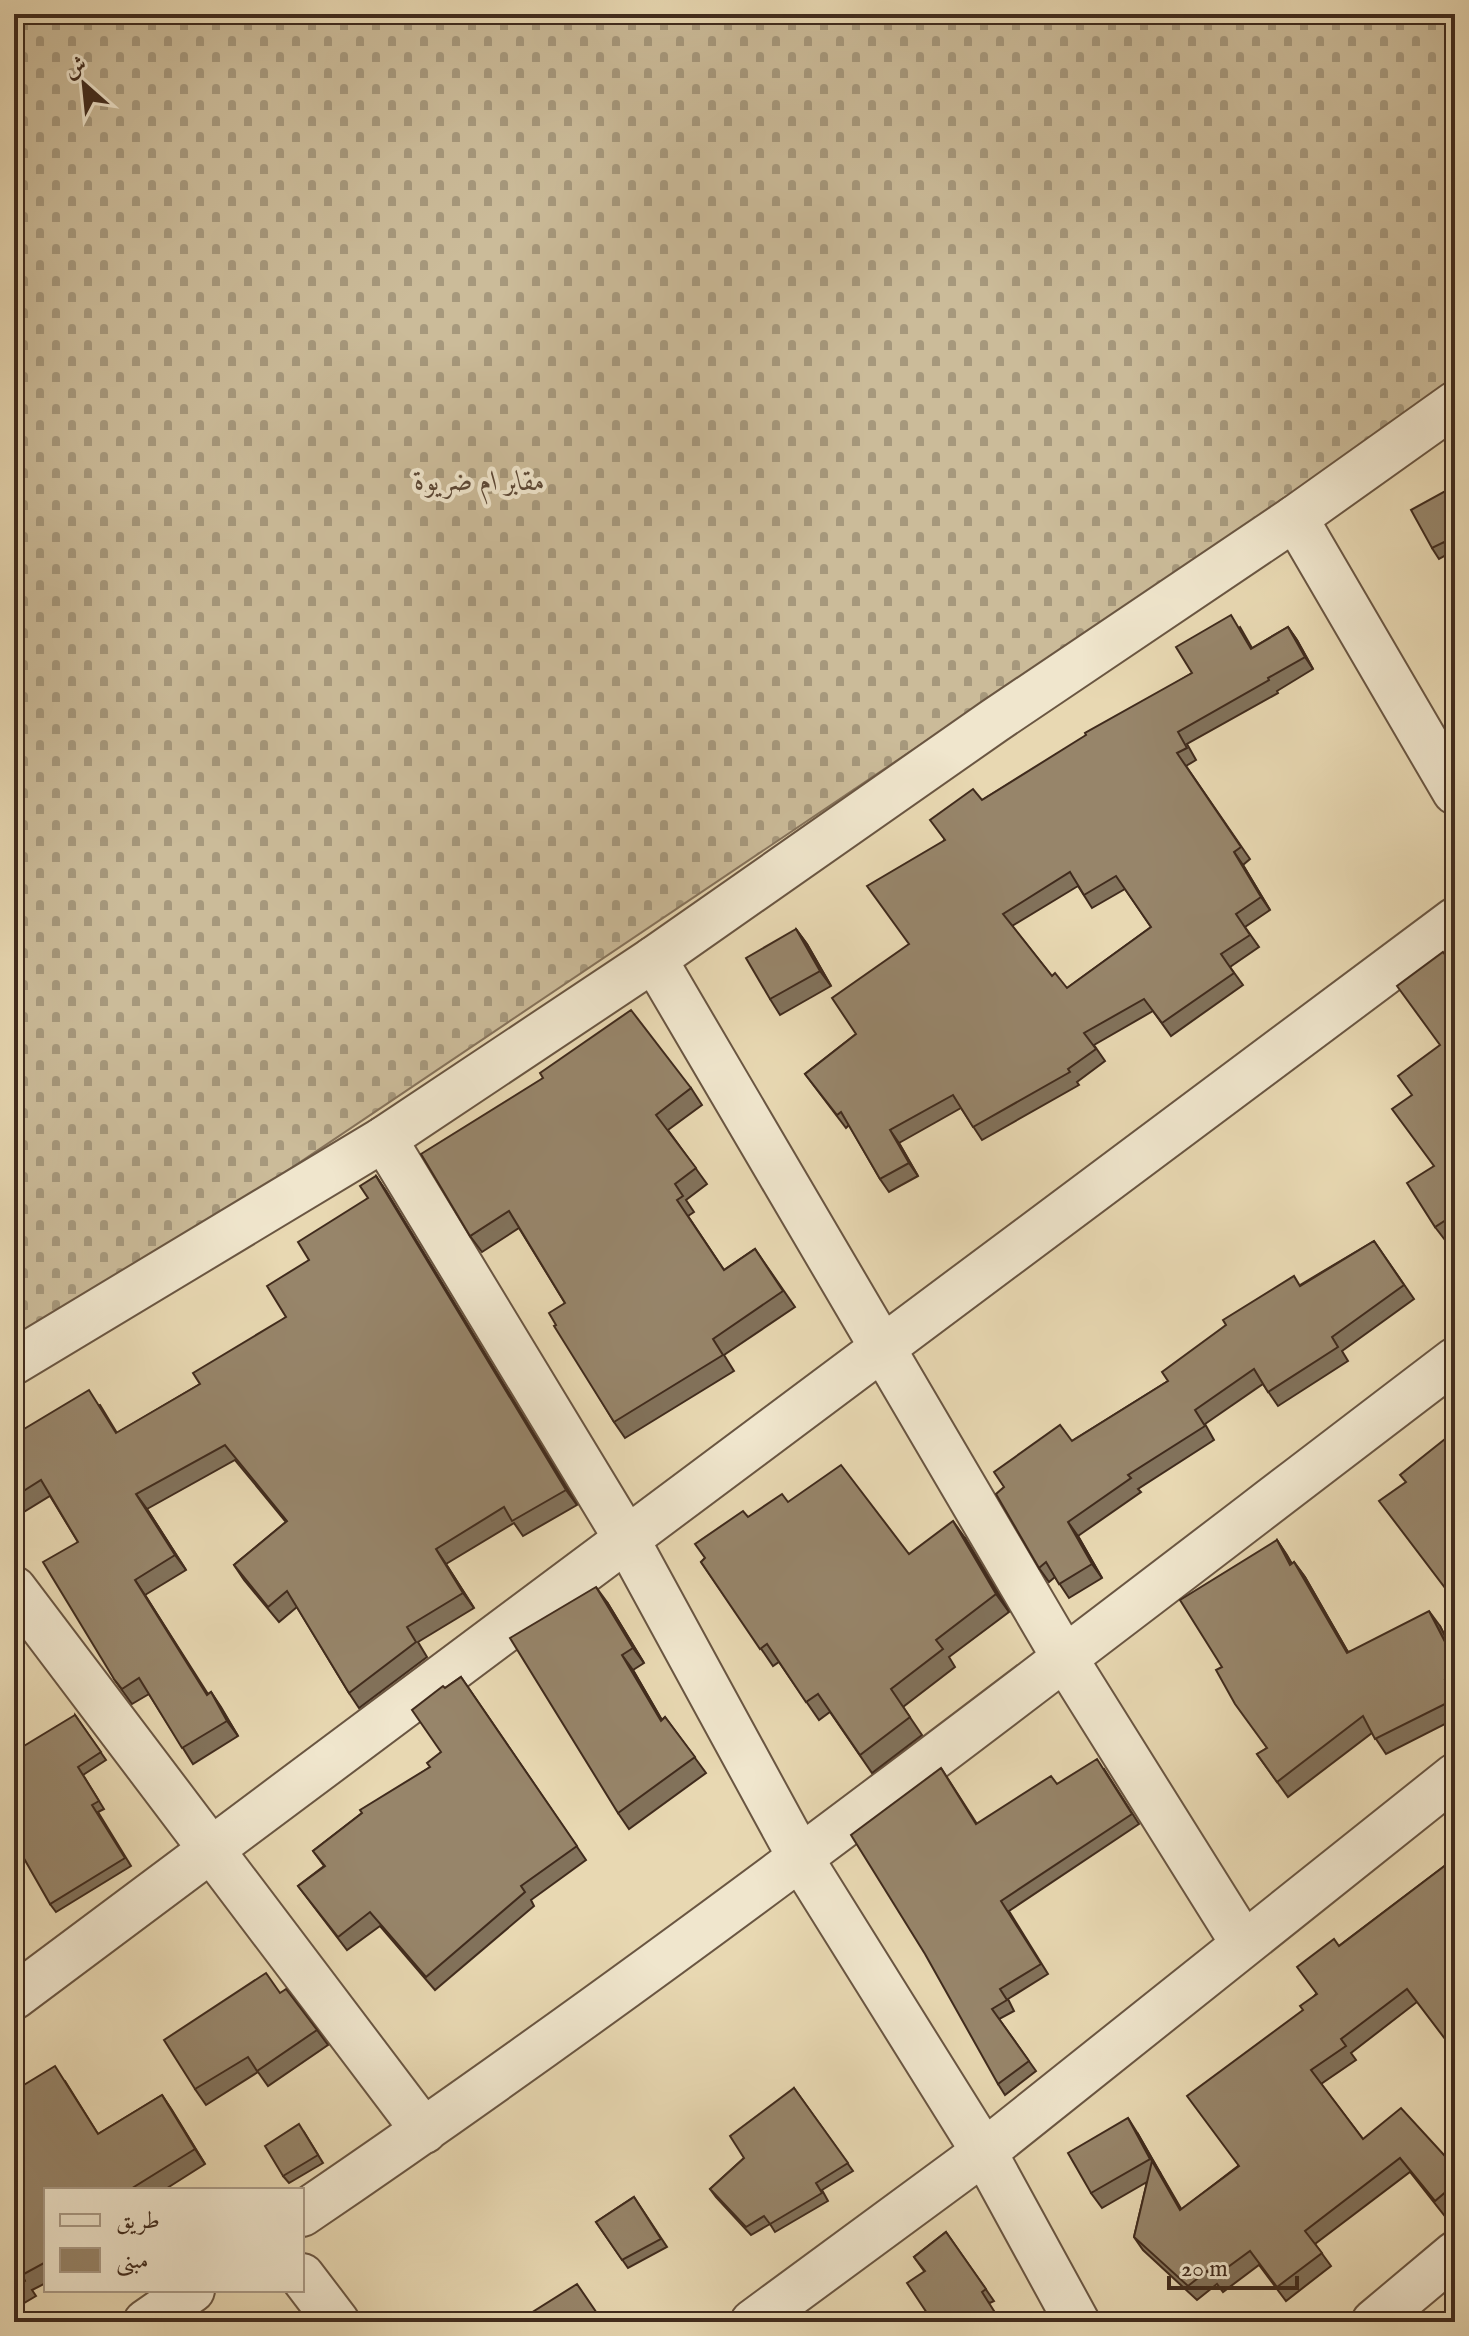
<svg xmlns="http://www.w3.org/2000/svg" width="1469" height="2336" font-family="'IM FELL English',Amiri,serif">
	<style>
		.cemetery { fill: url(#cemetery-stones); stroke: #86735b; stroke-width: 2 }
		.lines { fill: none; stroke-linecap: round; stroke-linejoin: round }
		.minor-casing { stroke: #6a5642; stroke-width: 48 }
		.minor { stroke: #f0e6cd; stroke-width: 44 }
		.wall { fill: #82725b; stroke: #402b1d; stroke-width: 2; fill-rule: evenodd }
		.shaded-wall { fill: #6a5d4a; stroke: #402b1d; stroke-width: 2 }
		.building { fill: #97856a; stroke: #402b1d; stroke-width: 2; fill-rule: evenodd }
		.labels { text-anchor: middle; stroke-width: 8; stroke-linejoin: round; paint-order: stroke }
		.park-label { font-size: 28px; font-style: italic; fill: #5c4836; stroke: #f0e6cd }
	</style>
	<defs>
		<pattern id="cemetery-stones" width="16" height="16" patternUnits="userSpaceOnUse" patternTransform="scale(2)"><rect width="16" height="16" fill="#cbbb99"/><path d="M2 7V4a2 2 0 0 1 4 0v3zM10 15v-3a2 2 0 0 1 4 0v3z" fill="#a6987c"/></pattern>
	</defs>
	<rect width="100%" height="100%" fill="#e8d8b2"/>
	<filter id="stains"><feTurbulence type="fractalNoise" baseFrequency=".0025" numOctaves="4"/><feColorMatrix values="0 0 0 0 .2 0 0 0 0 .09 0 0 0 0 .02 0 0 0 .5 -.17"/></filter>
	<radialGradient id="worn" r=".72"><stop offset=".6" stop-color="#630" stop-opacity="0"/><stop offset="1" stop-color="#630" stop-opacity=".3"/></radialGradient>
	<polygon class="cemetery" points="14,14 825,14 837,23 899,14 1455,14 1455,385 24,1348 14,1349"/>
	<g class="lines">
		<defs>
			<g id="minor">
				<polyline points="1295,518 1455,792"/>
				<polyline points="654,959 1064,1657 1243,1943"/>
				<polyline points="384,1139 626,1538 801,1859 984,2152 1077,2322"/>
				<polyline points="14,1362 384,1139 654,959 994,721 1295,518 1455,404"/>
				<polyline points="14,1589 424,2131"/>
				<polyline points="14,1997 1455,920"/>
				<path d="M302 2214C698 1945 1074 1650 1455 1360"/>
				<polyline points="302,2276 337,2322"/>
				<polyline points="146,2322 192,2290"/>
				<polyline points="753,2322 984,2152 1455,1776"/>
				<polyline points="1374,2322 1455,2254"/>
			</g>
		</defs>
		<use href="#minor" class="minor-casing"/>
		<use href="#minor" class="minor"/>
	</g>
	<g class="wall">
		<polygon points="1449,489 1450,553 1439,559 1432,548"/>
		<path d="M1240 627 1252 648 1288 627 1297 640 1313 669 1277 691 1278 693 1187 744 1196 760 1186 766 1250 859 1243 865 1270 910 1245 927 1259 947 1230 967 1243 985 1171 1036 1153 1011 1094 1045 1105 1061 1077 1082 1079 1085 982 1140 961 1108 899 1143 918 1176 889 1192 880 1179 849 1125 846 1128 805 1074 856 1034 909 944 944 840 982 800 1192 673ZM1078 886 1092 908 1125 889 1151 927 1067 988 1052 976 1012 926Z"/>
		<polygon points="796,929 807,944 831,986 780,1015 770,999"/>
		<polygon points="1455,968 1455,1234 1445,1240 1435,1227 1434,1166 1412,1096 1440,1046"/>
		<polygon points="691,1088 702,1105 668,1130 707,1184 686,1200 694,1212 688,1216 724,1270 755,1249 795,1307 724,1355 734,1371 625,1438 614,1422 556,1325 565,1303 519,1228 482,1252 470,1236"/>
		<polygon points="376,1176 386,1191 577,1505 523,1536 514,1523 446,1564 474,1608 418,1642 427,1657 359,1708 349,1693 297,1607 279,1622 244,1580 234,1565 286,1522 235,1460 147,1509 186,1570 145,1595 208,1694 211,1692 238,1736 193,1764 149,1694 132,1704 114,1679 78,1542 50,1496 14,1518 14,1435 100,1405 117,1433 200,1384 286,1317 309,1260 368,1198"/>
		<polygon points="1374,1241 1414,1299 1342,1351 1348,1361 1278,1406 1263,1384 1205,1424 1214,1440 1138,1489 1141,1492 1078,1536 1102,1578 1069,1598 1055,1577 1049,1582 1039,1568 1072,1441 1168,1381 1226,1325 1300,1285"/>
		<polygon points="788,1502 909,1554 965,1538 1009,1612 949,1657 955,1667 903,1707 922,1735 872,1773 830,1712 819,1720 779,1662 773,1666 701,1562 748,1517"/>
		<polygon points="1277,1540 1292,1564 1294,1562 1305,1577 1348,1652 1440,1626 1455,1656 1455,1719 1386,1754 1372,1733 1288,1797 1257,1754 1267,1748 1222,1667"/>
		<polygon points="607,1602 644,1663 633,1670 662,1720 665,1717 706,1773 629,1829 618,1813"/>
		<polygon points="461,1677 586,1860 531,1900 534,1906 435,1990 380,1926 347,1950 298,1886 324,1866 313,1851 362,1813 430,1767 441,1752 445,1688"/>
		<polygon points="75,1715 106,1760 83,1775 104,1809 98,1812 131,1866 56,1912 50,1904"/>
		<polygon points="941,1768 977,1824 1057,1784 1104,1769 1139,1824 1009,1911 1048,1974 1008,1999 1014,2011 999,2019 1036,2071 1005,2095 998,2084"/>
		<polygon points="1455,1858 1417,2002 1351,2053 1356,2060 1321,2084 1363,2139 1455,2167 1455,2206 1444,2215 1410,2172 1315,2244 1331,2266 1286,2301 1259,2265 1223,2292 1217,2284 1197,2300 1143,2250 1134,2237 1147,2182 1102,2208 1091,2193 1138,2134 1181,2210 1238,2166 1303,2010 1316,1994 1339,1946"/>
		<polygon points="280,1993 317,2030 328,2045 268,2086 258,2072 206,2105 195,2089"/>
		<polygon points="65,2081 98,2134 162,2095 205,2164 164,2190 46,2190 46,2283 32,2290 36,2296 14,2309 14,2091"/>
		<polygon points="794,2088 853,2171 822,2190 828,2201 775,2232 770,2224 751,2235 716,2197 710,2189 744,2158"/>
		<polygon points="304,2132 323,2163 289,2183 283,2176"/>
		<polygon points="634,2197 667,2247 628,2268 596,2222"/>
		<polygon points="946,2232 994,2301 990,2303 924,2271 914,2257"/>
	</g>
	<g class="shaded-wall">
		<polygon points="1288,627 1297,640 1313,669 1305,657"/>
		<polygon points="1234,852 1243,865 1270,910 1261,897"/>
		<polygon points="796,929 807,944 831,986 820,971"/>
		<polygon points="890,1130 899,1143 918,1176 909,1163"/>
		<polygon points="376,1176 386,1191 577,1505 566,1490"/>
		<polygon points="136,1494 147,1509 186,1570 175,1555"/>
		<polygon points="953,1521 965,1538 1009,1612 996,1594"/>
		<polygon points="1068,1522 1078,1536 1102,1578 1092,1564"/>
		<polygon points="1277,1540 1287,1555 1301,1580 1290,1565"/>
		<polygon points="436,1549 446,1564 474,1608 463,1593"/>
		<polygon points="1294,1562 1305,1577 1357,1668 1347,1653"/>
		<polygon points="135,1580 145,1595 217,1710 207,1695"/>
		<polygon points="596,1587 607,1602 644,1663 633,1648"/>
		<polygon points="1429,1611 1440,1626 1455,1656 1455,1661"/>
		<polygon points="622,1655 633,1670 671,1736 661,1721"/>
		<polygon points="211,1692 221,1707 238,1736 227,1721"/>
		<polygon points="162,2095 172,2110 205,2164 195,2149"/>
		<polygon points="1128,2118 1138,2134 1161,2174 1152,2161"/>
		<polygon points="1152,2161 1161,2174 1190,2224 1180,2210"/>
	</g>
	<g class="building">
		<polygon points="1449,489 1455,498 1455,563 1444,542 1432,548 1411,510"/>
		<path d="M1231 615 1251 649 1288 627 1305 657 1268 678 1269 680 1178 732 1187 748 1177 753 1241 847 1234 852 1261 897 1236 914 1250 935 1221 954 1234 973 1162 1023 1144 999 1084 1033 1096 1049 1068 1069 1070 1072 973 1127 953 1095 890 1130 909 1163 880 1179 841 1112 837 1115 805 1074 856 1034 832 998 909 944 867 886 945 840 930 820 973 789 982 800 1086 735 1085 733 1192 673 1176 647ZM1070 872 1084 895 1116 876 1151 927 1067 988 1055 973 1052 976 1003 914Z"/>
		<polygon points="796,929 820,971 770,999 746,958"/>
		<polygon points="1443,952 1455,968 1455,1214 1435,1227 1407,1183 1434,1166 1392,1109 1412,1095 1398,1076 1440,1045 1397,986"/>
		<polygon points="631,1010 691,1088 656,1115 696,1168 675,1184 683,1196 677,1200 724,1270 755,1249 783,1291 713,1339 723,1355 614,1422 554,1326 556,1325 549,1313 565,1303 509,1211 470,1236 421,1154 543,1078 540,1073"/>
		<polygon points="376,1176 566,1490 512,1521 504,1507 436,1549 463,1593 407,1627 416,1642 349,1693 287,1591 268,1607 234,1565 287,1521 225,1445 136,1494 175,1555 135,1580 207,1695 211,1692 227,1721 182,1748 139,1678 122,1689 114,1679 43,1562 78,1542 41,1480 14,1497 14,1435 89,1390 116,1433 200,1384 193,1373 286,1317 267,1286 309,1260 298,1242 368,1198 360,1186"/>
		<polygon points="1374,1241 1404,1285 1332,1337 1338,1347 1268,1392 1254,1369 1195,1410 1205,1426 1128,1475 1131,1478 1068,1522 1092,1564 1059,1584 1046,1562 1039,1568 996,1494 1004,1487 994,1472 1060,1425 1072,1441 1168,1381 1162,1372 1226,1325 1223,1320 1294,1276 1300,1286"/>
		<polygon points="1455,1431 1455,1601 1379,1501 1406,1482 1400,1475"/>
		<polygon points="841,1465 909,1554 953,1521 996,1594 936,1640 943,1649 891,1689 910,1717 860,1755 818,1694 806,1702 767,1644 760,1649 701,1562 705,1558 695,1544 743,1511 748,1517 782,1494 788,1502"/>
		<polygon points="1277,1540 1290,1565 1294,1562 1347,1653 1429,1611 1455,1661 1455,1675 1445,1680 1455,1699 1375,1739 1363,1716 1277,1782 1257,1754 1267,1748 1235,1704 1216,1670 1222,1667 1180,1600"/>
		<polygon points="596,1587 633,1648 622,1655 661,1721 665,1717 695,1757 618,1813 510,1638"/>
		<polygon points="461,1677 577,1846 521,1886 525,1892 426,1977 370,1912 338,1937 298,1886 325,1866 313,1851 362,1813 360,1810 430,1767 427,1763 441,1752 412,1710 443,1686 445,1688"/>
		<polygon points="75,1715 101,1752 78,1767 99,1801 92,1805 125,1858 50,1904 14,1841 14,1752"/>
		<polygon points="1097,1759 1132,1814 1001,1901 1041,1964 1000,1989 1007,2000 992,2009 1029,2061 998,2084 925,1954 851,1835 941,1768 976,1824 1051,1776 1057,1784"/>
		<polygon points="1455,1858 1455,2052 1407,1989 1341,2039 1346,2046 1311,2070 1363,2139 1401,2108 1455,2167 1455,2184 1435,2201 1400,2158 1305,2231 1322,2253 1277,2287 1250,2251 1213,2278 1207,2271 1188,2286 1134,2237 1152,2161 1180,2210 1239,2166 1187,2096 1303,2010 1300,2006 1317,1994 1297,1967 1334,1939 1339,1946"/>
		<polygon points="266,1973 280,1993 286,1989 317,2030 257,2071 248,2057 195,2089 164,2040"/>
		<polygon points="55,2066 98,2134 162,2095 195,2149 129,2190 46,2190 46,2262 22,2275 25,2281 14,2288 14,2091"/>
		<polygon points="794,2088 848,2163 816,2183 822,2193 770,2224 764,2216 746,2227 710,2189 744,2158 730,2136"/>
		<polygon points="1128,2118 1150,2159 1091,2193 1068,2153"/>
		<polygon points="299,2124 318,2155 283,2176 265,2146"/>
		<polygon points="634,2197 661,2239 622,2260 596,2222"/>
		<polygon points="946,2232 986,2289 982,2292 1001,2322 933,2322 907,2283 925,2271 914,2257"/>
		<polygon points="577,2284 603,2322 526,2322 523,2318"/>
		<polygon points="275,2317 279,2322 268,2322"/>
	</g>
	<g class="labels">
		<g class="park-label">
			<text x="480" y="490">مقابر ام ضريوة</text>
		</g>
	</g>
	<rect width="1469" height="2336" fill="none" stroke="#e8d8b2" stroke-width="48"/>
	<rect x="16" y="16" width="1437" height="2304" fill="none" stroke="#402b1d" stroke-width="4"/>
	<rect x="24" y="24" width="1421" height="2288" fill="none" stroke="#402b1d" stroke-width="2"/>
	<rect x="44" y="2188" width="260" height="104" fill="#f0e6cd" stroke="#aa9b87" stroke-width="2"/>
	<rect x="60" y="2214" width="40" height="12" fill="#f0e6cd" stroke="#aa9b87" stroke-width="2"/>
	<text x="116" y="2228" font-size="24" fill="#402b1d">طريق</text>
	<rect x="60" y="2248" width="40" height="24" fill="#97856a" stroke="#aa9b87" stroke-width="2"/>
	<text x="116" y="2268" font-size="24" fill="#402b1d">مبنى</text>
	<g transform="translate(84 84) rotate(333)" stroke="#f0e6cd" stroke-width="6" paint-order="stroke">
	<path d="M0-6L14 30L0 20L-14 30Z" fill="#402b1d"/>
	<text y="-12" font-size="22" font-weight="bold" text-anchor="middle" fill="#402b1d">ش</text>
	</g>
	<path d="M1169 2276v12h128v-12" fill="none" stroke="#402b1d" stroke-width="4"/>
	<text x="1181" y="2276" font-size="24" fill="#402b1d" stroke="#f0e6cd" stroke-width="6" paint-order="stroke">20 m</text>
	<rect width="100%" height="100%" filter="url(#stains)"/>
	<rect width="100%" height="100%" fill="url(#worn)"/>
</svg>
